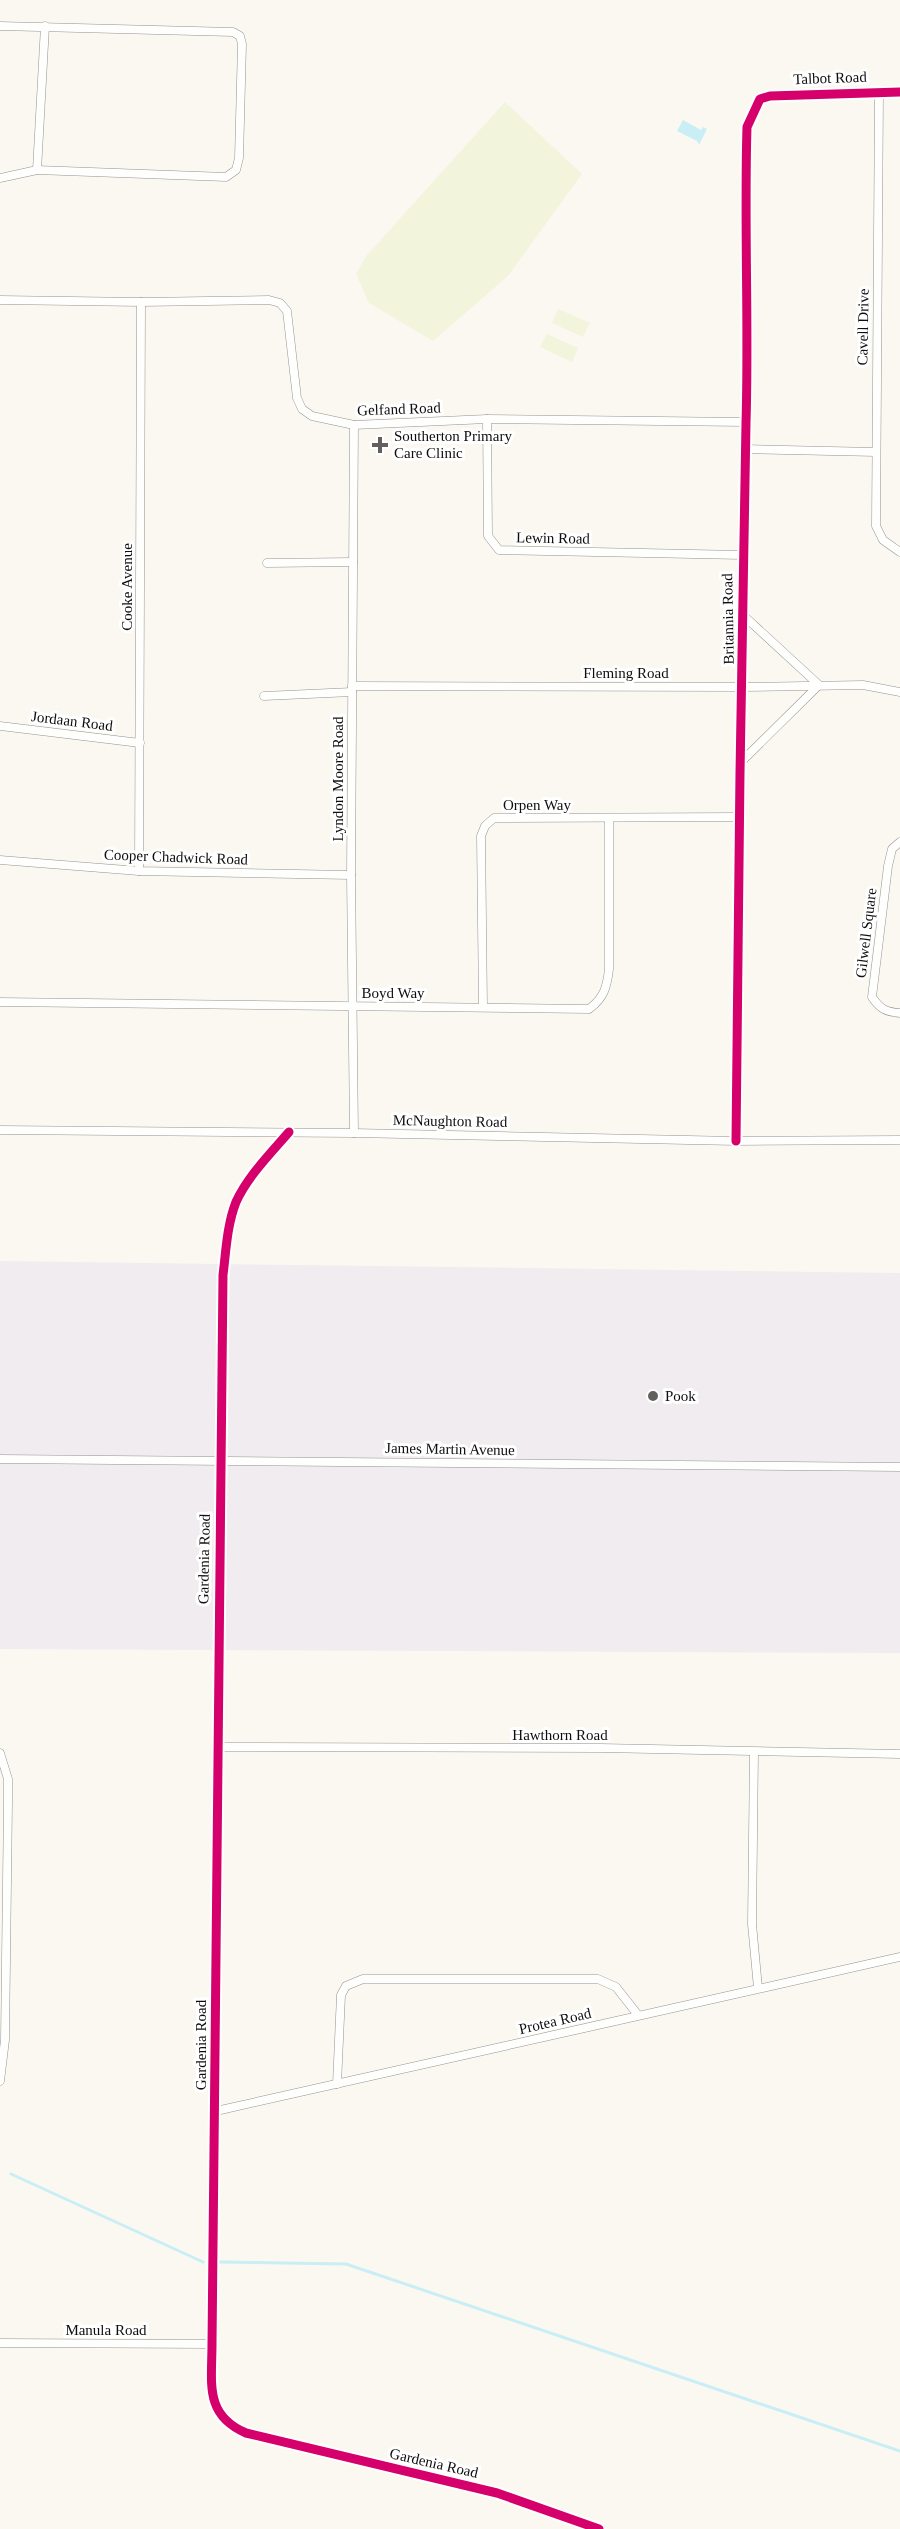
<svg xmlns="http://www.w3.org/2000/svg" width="900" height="2529" font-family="'Times New Roman',serif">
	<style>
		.industrial { fill: #f1ecef }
		.pitch { fill: #f2f4dc }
		.water { fill: #c9eef5 }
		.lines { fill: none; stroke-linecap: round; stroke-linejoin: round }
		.stream { stroke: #c9eef5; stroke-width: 3 }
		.street-casing { stroke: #959391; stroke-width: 9 }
		.street { stroke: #fefefd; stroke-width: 8 }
		.cycleway-casing { stroke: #fff; stroke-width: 13 }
		.cycleway { stroke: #d6006c; stroke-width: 9 }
		.poi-dot { fill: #61605e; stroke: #fff; stroke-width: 2 }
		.labels { text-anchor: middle; stroke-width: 6; stroke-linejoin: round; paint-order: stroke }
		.street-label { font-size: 15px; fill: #0e0e0e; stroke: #fff }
		.poi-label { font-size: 15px; fill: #0e0e0e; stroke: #fff; text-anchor: start }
	</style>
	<rect width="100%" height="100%" fill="#fbf8f2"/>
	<polygon class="industrial" points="0,1261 900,1273 900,1653 0,1649"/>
	<g class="pitch">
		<polygon points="505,102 582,174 508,276 433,341 369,303 356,274 367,255"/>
		<polygon points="558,309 590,323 583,337 552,323"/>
		<polygon points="547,334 578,348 572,362 540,347"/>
	</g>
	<polygon class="water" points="683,120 701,130 703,127 707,129 699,145 697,141 677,131"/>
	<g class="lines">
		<g class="stream">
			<polyline points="11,2174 203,2262"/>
			<polyline points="220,2262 346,2264 900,2451"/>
		</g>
		<defs>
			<g id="street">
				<polyline points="0,26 233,32 240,36 242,44 239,158 236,170 226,177 37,170 0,178"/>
				<polyline points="879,92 876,526 883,540 900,552"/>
				<polyline points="37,170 45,26"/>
				<polyline points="0,300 141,302 269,300 280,303 287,311 297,398 302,409 312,416 354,425 487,419 746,422"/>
				<polyline points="487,419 488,536 499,550 742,555"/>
				<polyline points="354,425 351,875 354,1133"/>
				<polyline points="745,449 876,452"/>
				<polyline points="267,563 353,562"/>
				<polyline points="352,686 743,687 863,685 900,692"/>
				<polyline points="264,696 352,692"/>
				<polyline points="0,726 140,743"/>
				<polyline points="740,763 819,685 744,616"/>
				<path d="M900 842 892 849 888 866 872 997C880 1009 886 1012 900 1013"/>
				<polyline points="0,860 139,871 351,875"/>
				<polyline points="139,871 141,302"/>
				<path d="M0 1002 589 1009C604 998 607 987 609 969V818"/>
				<polyline points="483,1007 481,836 485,826 494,818 738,817"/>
				<polyline points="0,1130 354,1133 736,1141 900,1140"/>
				<path d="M289 1132C270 1154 248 1176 236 1202 227 1225 226 1251 223 1275L212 2344C212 2383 204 2415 246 2433L497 2493 599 2529"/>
				<path d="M736 1141C738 902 741 662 746 423 749 324 744 226 747 127L760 99 770 96 900 92"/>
				<polyline points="0,1459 900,1467"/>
				<polyline points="220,1747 601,1748 900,1754"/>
				<polyline points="754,1752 752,1924 758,1988"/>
				<polyline points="0,1753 8,1779 8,1802 5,2040 0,2081"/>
				<polyline points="337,2084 341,1995 346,1986 363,1979 598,1979 616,1987 638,2015"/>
				<polyline points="216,2111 900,1957"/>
				<polyline points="0,2343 212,2344"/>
			</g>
		</defs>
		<use href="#street" class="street-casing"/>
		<use href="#street" class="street"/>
		<defs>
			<g id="cycleway">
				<path d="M289 1132C270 1154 248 1176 236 1202 227 1225 226 1251 223 1275L212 2344C212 2383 204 2415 246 2433L497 2493 599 2529"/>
				<path d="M736 1141C738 902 741 662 746 423 749 324 744 226 747 127L760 99 770 96 900 92"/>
			</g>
		</defs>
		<use href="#cycleway" class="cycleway-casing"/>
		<use href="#cycleway" class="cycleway"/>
	</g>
	<g class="poi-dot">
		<path d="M377 436h6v6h6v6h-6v6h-6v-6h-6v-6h6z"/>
		<circle cx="653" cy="1396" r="6"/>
	</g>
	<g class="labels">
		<g class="street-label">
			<text transform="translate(830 78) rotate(-2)" y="5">Talbot Road</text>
			<text transform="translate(863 327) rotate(-89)" y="5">Cavell Drive</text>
			<text transform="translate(399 409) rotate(-2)" y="5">Gelfand Road</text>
			<text transform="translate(553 538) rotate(1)" y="5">Lewin Road</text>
			<text transform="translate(127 587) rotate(-90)" y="5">Cooke Avenue</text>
			<text transform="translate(728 619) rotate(-91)" y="5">Britannia Road</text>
			<text x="626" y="678">Fleming Road</text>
			<text transform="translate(72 721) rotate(7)" y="5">Jordaan Road</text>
			<text transform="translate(338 779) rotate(-90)" y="5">Lyndon Moore Road</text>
			<text x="537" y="810">Orpen Way</text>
			<text transform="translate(176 857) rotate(2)" y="5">Cooper Chadwick Road</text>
			<text transform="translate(866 933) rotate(-83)" y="5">Gilwell Square</text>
			<text x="393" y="998">Boyd Way</text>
			<text transform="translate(450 1121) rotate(1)" y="5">McNaughton Road</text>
			<text transform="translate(450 1449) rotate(1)" y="5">James Martin Avenue</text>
			<text transform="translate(204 1559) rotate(-89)" y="5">Gardenia Road</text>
			<text x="560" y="1740">Hawthorn Road</text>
			<text transform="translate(555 2021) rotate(-13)" y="5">Protea Road</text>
			<text transform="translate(201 2045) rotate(-90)" y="5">Gardenia Road</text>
			<text x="106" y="2335">Manula Road</text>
			<text transform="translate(434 2463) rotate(13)" y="5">Gardenia Road</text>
		</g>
		<g class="poi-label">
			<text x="394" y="441">Southerton Primary<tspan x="394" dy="17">Care Clinic</tspan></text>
			<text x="665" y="1401">Pook</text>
		</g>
	</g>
</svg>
